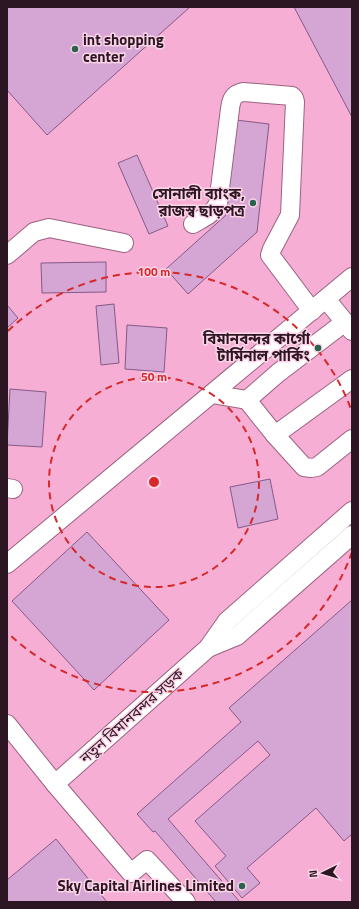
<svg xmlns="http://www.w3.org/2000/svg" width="359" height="909" font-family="'Titillium Web','Noto Sans Bengali',sans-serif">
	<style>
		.built { fill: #f6aed4 }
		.building { fill: #d5a5d4; stroke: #865a86 }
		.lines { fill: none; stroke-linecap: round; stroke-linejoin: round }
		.minor-casing { stroke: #9b6281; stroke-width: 20 }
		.minor { stroke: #fff; stroke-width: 18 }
		.ring { fill: none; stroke: #d62828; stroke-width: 2; stroke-dasharray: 7 5 }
		.poi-dot { fill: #28634e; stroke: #fcd4e8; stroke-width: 1.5 }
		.labels { text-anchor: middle; stroke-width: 3; stroke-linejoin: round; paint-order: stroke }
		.poi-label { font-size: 15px; font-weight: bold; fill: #2d1623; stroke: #fcd4e8; text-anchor: end }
		.street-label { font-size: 15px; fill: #2d1623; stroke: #fcd4e8 }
		.centre { fill: #d62828; stroke: #fcd4e8; stroke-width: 2 }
		.ring-label { font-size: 12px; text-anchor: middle; font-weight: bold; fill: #d62828; stroke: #fcd4e8; stroke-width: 3; stroke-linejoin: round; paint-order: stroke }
	</style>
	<rect width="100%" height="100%" fill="#ffbedf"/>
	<rect class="built" x="7" y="7" width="345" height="895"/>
	<g class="building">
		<polygon points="7,7 190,7 47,135 7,90"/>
		<polygon points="294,7 352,7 352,117"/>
		<polygon points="236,120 269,124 257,232 188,294 166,269 226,215"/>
		<polygon points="137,155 168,226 149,234 118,163"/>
		<polygon points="106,262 106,292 42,293 41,263"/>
		<polygon points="114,304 119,363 101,365 96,306"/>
		<polygon points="7,305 18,318 7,328"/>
		<polygon points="127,325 167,328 164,372 125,369"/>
		<polygon points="10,389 46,392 42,447 7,445"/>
		<polygon points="270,479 278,519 238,528 230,487"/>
		<polygon points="87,532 169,620 94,690 12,601"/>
		<polygon points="352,600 352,834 344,841 316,808 247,868 260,883 242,898 215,866 226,856 195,821 270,755 258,741 168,819 240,902 216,902 155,831 153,832 137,814 241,722 229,708"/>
		<polygon points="56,839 107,902 7,902 7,880"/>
	</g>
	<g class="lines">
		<defs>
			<g id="minor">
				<path d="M193 224C203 218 213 214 218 204L230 109C231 100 233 94 243 92L292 96 294 98 295 102 290 215 272 249 270 255 312 311"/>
				<polyline points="7,255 34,232 49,228 124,243"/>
				<polyline points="326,299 352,331"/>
				<polyline points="345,322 278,373 247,400 275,435 304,467 311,468 317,467 352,439"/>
				<polyline points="212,394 247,400"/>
				<polyline points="275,435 352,379"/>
				<polyline points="7,488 13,489"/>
				<polyline points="7,564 352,277"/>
				<polyline points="208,648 237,636 352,535"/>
				<polyline points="7,724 55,784 131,873 147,860 186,902"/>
				<polyline points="55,784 208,648 227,621 352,511"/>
			</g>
		</defs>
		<use href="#minor" class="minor-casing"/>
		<use href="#minor" class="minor"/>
	</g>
	<g class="ring">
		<circle cx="154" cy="482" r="105"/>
		<path d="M352 552A210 210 0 0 1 8 633M8 331A210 210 0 0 1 352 412"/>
	</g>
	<g class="poi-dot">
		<circle cx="75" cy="49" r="4"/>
		<circle cx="253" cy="203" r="4"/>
		<circle cx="318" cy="348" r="4"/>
		<circle cx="242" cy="886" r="4"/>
	</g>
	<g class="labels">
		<g class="poi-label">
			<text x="83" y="45" text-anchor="start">int shopping<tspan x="83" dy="17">center</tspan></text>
			<text x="245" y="199">সোনালী ব্যাংক,<tspan x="245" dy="17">রাজস্ব ছাড়পত্র</tspan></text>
			<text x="310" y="344">বিমানবন্দর কার্গো<tspan x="310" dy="17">টার্মিনাল পার্কিং</tspan></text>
			<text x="234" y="891">Sky Capital Airlines Limited</text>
		</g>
		<g class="street-label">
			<text transform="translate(132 716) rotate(-42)" y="5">নতুন বিমানবন্দর সড়ক</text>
		</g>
	</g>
	<circle cx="154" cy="482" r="6" class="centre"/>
	<g class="ring-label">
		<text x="154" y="276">100 m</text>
		<text x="154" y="381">50 m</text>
	</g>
	<rect width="359" height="909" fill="none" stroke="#2d1623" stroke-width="16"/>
	<g transform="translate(323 873) rotate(265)" stroke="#fcd4e8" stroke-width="3" paint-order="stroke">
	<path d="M0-3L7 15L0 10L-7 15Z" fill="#2d1623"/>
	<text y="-6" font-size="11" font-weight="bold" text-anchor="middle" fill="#2d1623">N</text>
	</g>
</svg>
